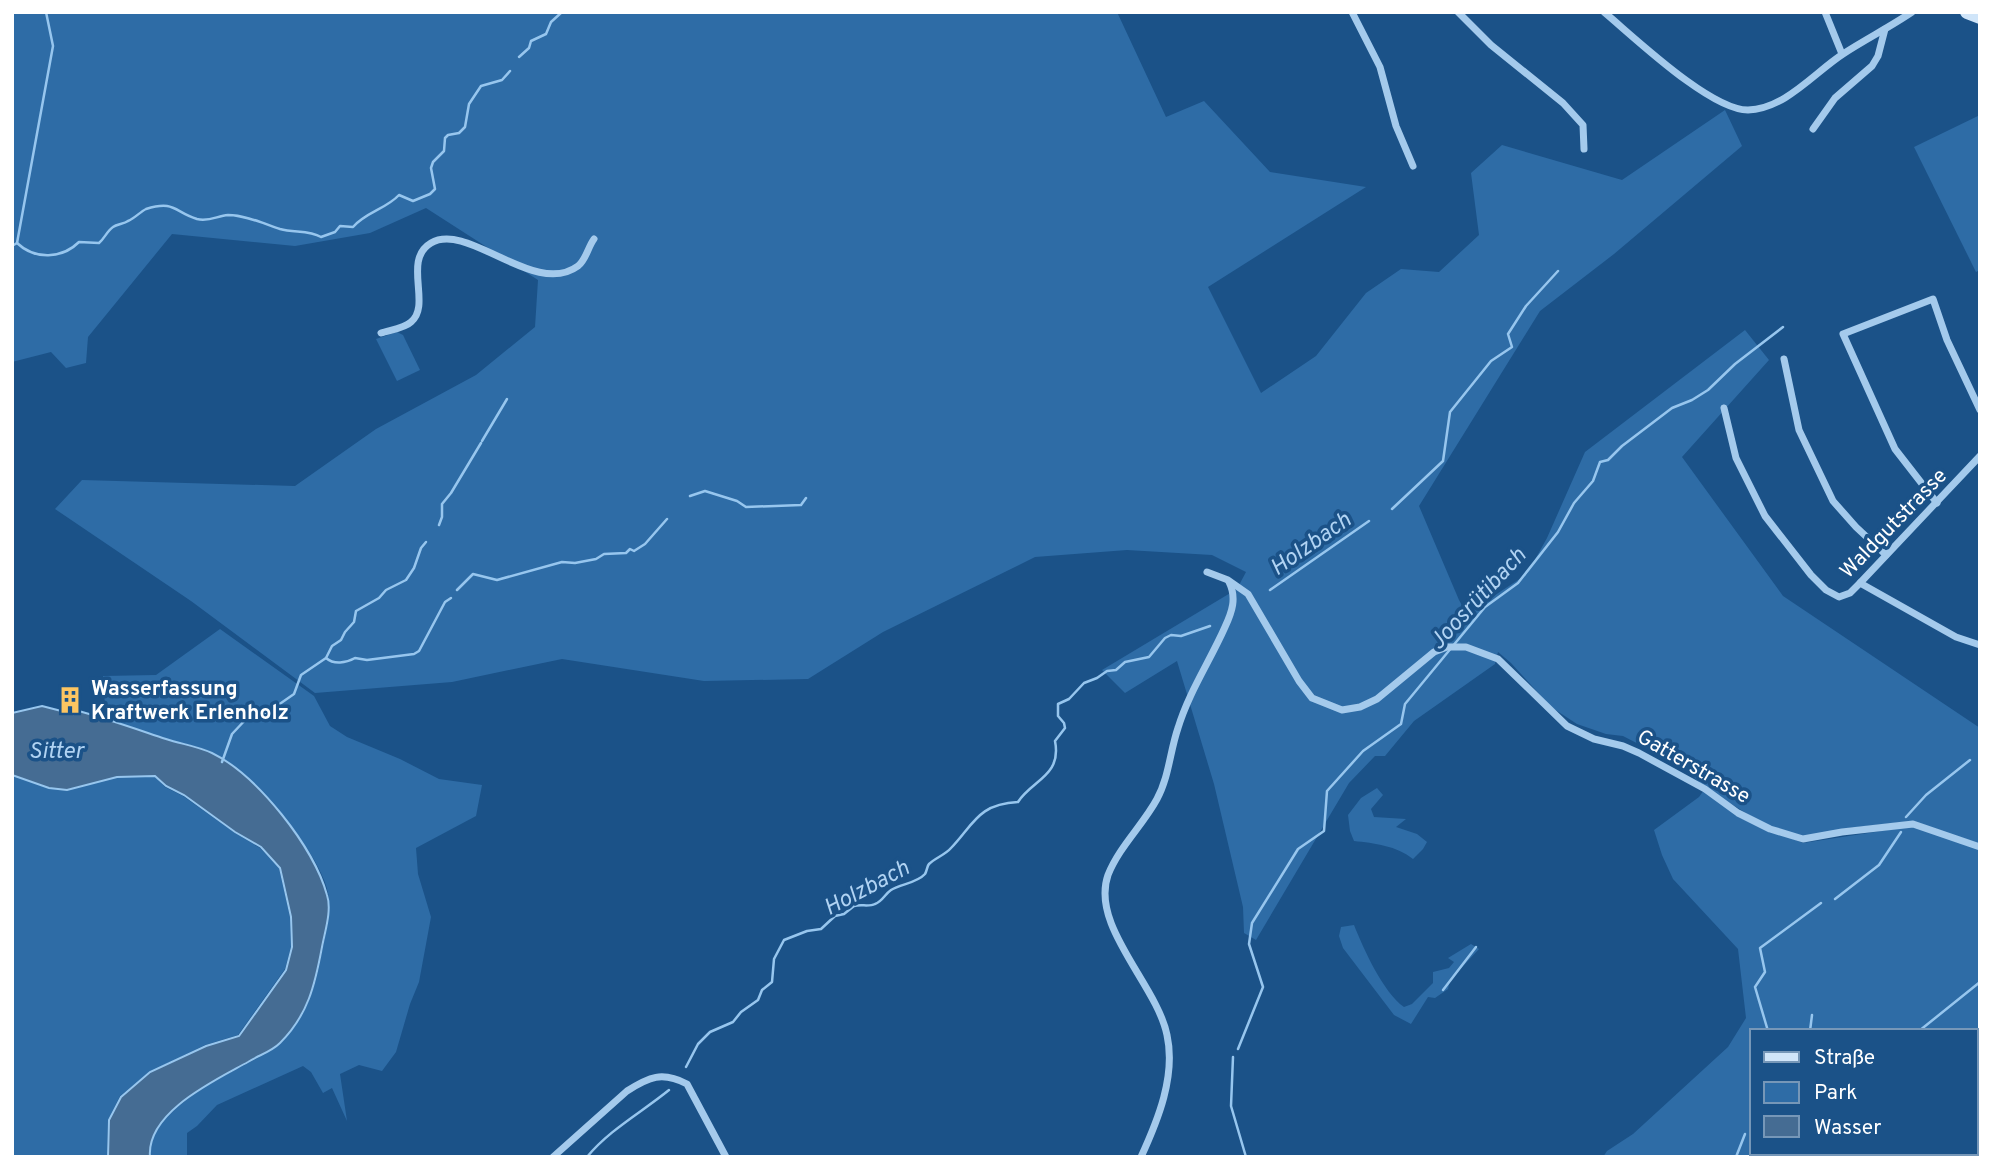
<svg xmlns="http://www.w3.org/2000/svg" width="1992" height="1169" font-family="Overpass,sans-serif">
	<style>
		.green { fill: #2e6ca6; fill-rule: evenodd }
		.water { fill: #456c93; stroke: #97c6ee; stroke-width: 2 }
		.lines { fill: none; stroke-linecap: round; stroke-linejoin: round }
		.stream { stroke: #97c6ee; stroke-width: 2.5 }
		.street { stroke: #a4caec; stroke-width: 7 }
		.secondary { stroke: #d0e5f9; stroke-width: 14 }
		.labels { text-anchor: middle; stroke-width: 7; stroke-linejoin: round; paint-order: stroke }
		.street-label { font-size: 21px; fill: #fff; stroke: #1b5288 }
		.poi-label { font-size: 21px; font-weight: bold; fill: #fff; stroke: #1b5288; text-anchor: start }
		.water-label { font-size: 23px; font-style: italic; fill: #b0d3f3; stroke: #1b5288 }
	</style>
	<rect width="100%" height="100%" fill="#1b5288"/>
	<g class="green">
		<polygon points="12,12 1117,12 1166,117 1204,101 1270,172 1366,187 1208,287 1261,393 1316,356 1366,293 1401,269 1439,272 1479,235 1471,173 1502,145 1622,180 1725,110 1742,146 1614,254 1540,311 1419,506 1459,600 1464,609 1471,611 1527,574 1547,538 1585,452 1745,330 1769,360 1682,457 1783,596 1980,728 1980,844 1913,821 1848,828 1802,837 1769,827 1705,788 1685,768 1623,736 1606,734 1577,724 1551,707 1511,663 1498,652 1495,664 1414,721 1385,756 1375,756 1349,783 1256,940 1244,933 1243,907 1214,784 1177,661 1125,693 1102,670 1237,589 1246,572 1212,555 1127,550 1035,557 883,632 808,679 704,681 562,659 452,682 315,693 191,601 55,509 82,480 295,486 376,429 476,375 535,327 538,280 426,208 370,233 295,246 172,234 88,337 86,363 66,368 51,352 12,362"/>
		<polygon points="1980,115 1980,270 1976,272 1914,147"/>
		<polygon points="397,332 403,335 420,370 397,381 376,339"/>
		<path d="M220 629 314 696 330 726 347 737 400 759 439 779 482 785 476 816 416 848 418 874 431 917 419 982 410 1004 396 1052 382 1071 359 1065 340 1074 347 1121 332 1088 323 1093 311 1072 303 1066 217 1105 197 1126 187 1133V1157H150C148 1113 217 1080 250 1062 261 1056 272 1052 281 1043 308 1014 315 989 322 952 325 935 331 916 329 899 326 857 250 771 212 752 198 746 181 743 166 739 149 734 133 727 115 723 103 709 104 694 103 676L156 675Z"/>
		<polygon points="12,775 49,788 67,790 117,777 155,776 165,787 183,796 235,833 260,848 279,868 290,917 291,947 285,969 238,1035 205,1045 150,1072 120,1096 108,1120 107,1157 12,1157"/>
		<path d="M1377 788 1383 795 1371 809 1374 817 1406 819 1396 827 1417 834 1427 842 1423 849 1413 859C1397 846 1374 843 1354 841L1350 831 1348 815 1361 798Z"/>
		<path d="M1704 790 1740 818 1803 843 1914 826 1980 849V1157H1603L1607 1151 1633 1134 1728 1047 1746 1018 1738 949 1673 879 1662 855 1654 830 1699 797ZM1752 1031H1976V1153H1752Z"/>
		<path d="M1354 925C1364 950 1383 992 1404 1007L1412 1004 1433 983V972L1449 968 1454 962 1448 958 1471 944 1479 949 1450 980 1448 989 1435 998 1428 997 1411 1024 1394 1015 1343 948 1339 936 1341 927Z"/>
	</g>
	<path class="water" d="M42 706 73 714 75 710C105 718 136 729 166 739 181 744 197 746 212 753 257 775 314 847 327 895 332 910 325 931 322 947 315 985 308 1015 280 1043 271 1052 259 1055 248 1062 216 1080 146 1112 150 1157H108L109 1120 121 1097 150 1072 206 1046 239 1036 286 970 292 947 291 917 280 868 261 847 235 832 184 795 166 786 155 776 117 777 67 790 49 788 12 775V713Z"/>
	<g class="lines">
		<g class="stream">
			<polyline points="519,57 529,48 531,41 546,34 551,22 562,12"/>
			<path d="M17 243C35 260 62 259 79 242L99 243C105 238 107 231 113 227 117 224 124 224 128 221 135 218 140 212 146 209 175 200 174 212 197 219 209 222 217 216 228 215 245 215 265 224 280 229 294 233 309 230 321 237L335 232 340 226 353 227C366 212 386 209 399 195L413 201 430 194 435 189 431 168 433 162 444 151 445 138 448 135 459 133 465 127 469 104 481 86 502 80 510 71"/>
			<polyline points="12,246 17,243 53,46 46,12"/>
			<polyline points="482,441 507,399"/>
			<polyline points="690,496 705,491 737,501 746,507 801,505 806,498"/>
			<polyline points="1392,509 1443,461 1450,412 1491,361 1512,347 1508,334 1526,306 1558,271"/>
			<polyline points="439,525 442,517 442,504 451,493 481,443"/>
			<polyline points="457,590 473,574 497,580 562,562 575,563 596,559 604,554 626,553 630,549 634,551 645,544 667,519"/>
			<polyline points="1270,590 1369,521"/>
			<path d="M326 658C334 665 346 663 355 658L367 660 414 654 419 651 445 602 451 598"/>
			<polyline points="271,710 294,694 301,675 326,658 332,646 341,640 345,632 354,622 356,611 379,598 386,590 406,580 414,568 421,548 426,542"/>
			<polyline points="222,762 232,734 248,717 265,713"/>
			<polyline points="1906,817 1926,795 1970,760"/>
			<polyline points="1835,899 1879,865 1901,832"/>
			<polyline points="1443,990 1476,947"/>
			<polyline points="1768,1031 1755,987 1765,972 1760,948 1821,903"/>
			<polyline points="1810,1031 1812,1015"/>
			<polyline points="1919,1031 1980,982"/>
			<polyline points="1238,1049 1263,987 1249,944 1252,923 1298,849 1324,831 1327,791 1363,751 1401,724 1405,704 1485,607 1518,583 1558,532 1574,503 1593,481 1600,462 1608,460 1622,446 1672,408 1692,400 1708,390 1735,364 1783,327"/>
			<polyline points="1233,1057 1231,1106 1246,1157"/>
			<path d="M686 1067 698 1044 710 1032 733 1022 741 1012 758 1000 762 990 772 982 774 959 784 940 807 931 821 929 835 916 844 914 854 906C861 904 869 907 875 904 882 902 885 894 891 890 901 884 917 883 925 874 927 871 927 866 929 864 935 858 945 855 951 848 974 824 978 804 1018 802 1032 780 1062 776 1055 741L1065 728 1064 723 1058 716V704L1069 699 1084 683 1097 678 1107 671 1116 670 1125 662 1149 657 1165 638 1171 635 1181 636 1210 626"/>
			<path d="M587 1157C609 1130 642 1112 669 1090"/>
			<polyline points="1736,1157 1745,1134"/>
			<polyline points="1973,1157 1980,1153"/>
		</g>
		<g class="street">
			<polyline points="1352,12 1380,67 1396,126 1413,166"/>
			<polyline points="1458,12 1491,45 1563,103 1583,125 1584,149"/>
			<path d="M1604 12C1634 37 1710 110 1748 110 1785 109 1815 72 1843 54 1866 39 1890 27 1912 12"/>
			<polyline points="1825,12 1842,54"/>
			<polyline points="1813,129 1835,98 1872,66 1878,56 1885,29"/>
			<path d="M381 333C390 330 405 328 411 322 432 305 402 260 431 243 468 221 535 298 578 266 586 260 588 247 594 239"/>
			<polyline points="1784,359 1799,430 1833,501 1856,527 1886,555"/>
			<polyline points="1724,408 1736,458 1765,516 1811,575 1826,590 1839,597 1850,593 1860,583 1980,456"/>
			<polyline points="1937,503 1895,449 1843,334 1933,299 1947,340 1980,410"/>
			<polyline points="1207,572 1228,580 1248,594 1299,681 1312,698 1342,710 1360,707 1377,699 1434,652 1447,647 1466,647 1498,659 1567,726 1594,739 1623,746 1639,753 1705,789 1738,813 1770,829 1803,839 1842,832 1913,824 1980,847"/>
			<polyline points="1860,583 1956,637 1980,645"/>
			<path d="M553 1157 627 1091C649 1077 662 1071 687 1084L726 1157"/>
			<path d="M1141 1157C1158 1120 1176 1076 1167 1035 1157 985 1090 926 1108 875 1119 847 1143 825 1157 799 1169 777 1170 751 1178 728 1189 692 1210 661 1225 627 1232 612 1237 598 1229 582"/>
		</g>
		<polyline class="secondary" points="1967,12 1980,17"/>
	</g>
	<defs>
		<symbol id="building-bare" viewBox="-9 -9 18 18"><path d="M-4-6H4V6H1V3H-1V6H-4ZM-2.5-4.3h1.7v1.8h-1.7ZM.8-4.3h1.7v1.8H.8ZM-2.5-1h1.7V.8h-1.7ZM.8-1h1.7V.8H.8Z" fill="#fdc561" stroke="#1b5288" stroke-width="2.5" paint-order="stroke"/></symbol>
	</defs>
	<g fill-rule="evenodd">
		<use href="#building-bare" x="51" y="681" width="38" height="38"/>
	</g>
	<g class="labels">
		<g class="street-label">
			<text transform="translate(1893 523) rotate(-46)" y="7">Waldgutstrasse</text>
			<text transform="translate(1694 766) rotate(30)" y="7">Gatterstrasse</text>
		</g>
		<g class="poi-label">
			<text x="91" y="695">Wasserfassung<tspan x="91" dy="24">Kraftwerk Erlenholz</tspan></text>
		</g>
		<g class="water-label">
			<text transform="translate(1310 543) rotate(-35)" y="8">Holzbach</text>
			<text transform="translate(1477 598) rotate(-47)" y="8">Joosrütibach</text>
			<text x="56" y="758">Sitter</text>
			<text transform="translate(866 887) rotate(-28)" y="8">Holzbach</text>
		</g>
	</g>
	<rect width="1992" height="1169" fill="none" stroke="#ffffff" stroke-width="28"/>
	<rect x="1750" y="1029" width="228" height="126" fill="#1b5288" stroke="#7697b8" stroke-width="2"/>
	<rect x="1764" y="1052" width="35" height="10" fill="#d0e5f9" stroke="#7697b8" stroke-width="2"/>
	<text x="1814" y="1064" font-size="21" fill="#ffffff">Straße</text>
	<rect x="1764" y="1082" width="35" height="21" fill="#2e6ca6" stroke="#7697b8" stroke-width="2"/>
	<text x="1814" y="1099" font-size="21" fill="#ffffff">Park</text>
	<rect x="1764" y="1116" width="35" height="21" fill="#456c93" stroke="#7697b8" stroke-width="2"/>
	<text x="1814" y="1134" font-size="21" fill="#ffffff">Wasser</text>
</svg>
